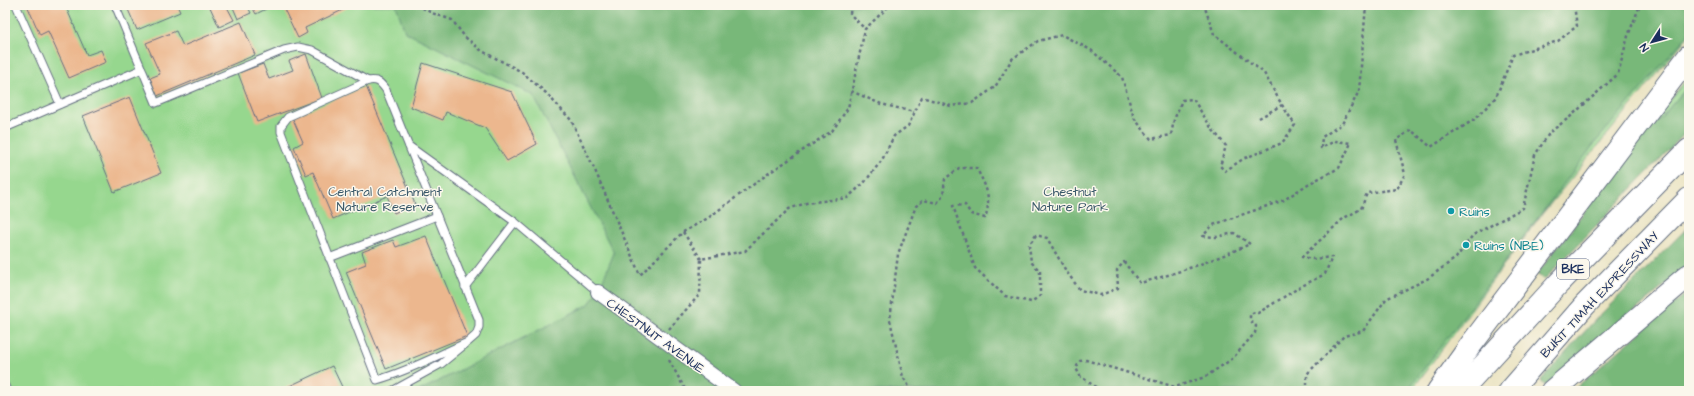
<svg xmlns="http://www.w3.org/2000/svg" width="1694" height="396" font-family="'Architects Daughter',sans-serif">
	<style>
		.green { fill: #96d78e; stroke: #588376 }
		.forest { fill: #78b879; stroke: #4a746c }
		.building { fill: #ecb78e }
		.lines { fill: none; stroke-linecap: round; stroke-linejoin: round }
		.lane-casing { stroke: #636e80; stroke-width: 9 }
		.street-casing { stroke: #636e80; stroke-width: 16 }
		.highway-casing { stroke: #636e80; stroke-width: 24 }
		.path { stroke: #636e80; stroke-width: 2.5; stroke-dasharray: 3 3; stroke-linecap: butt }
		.lane { stroke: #fff; stroke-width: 7 }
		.street { stroke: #fff; stroke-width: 14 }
		.highway { stroke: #fff; stroke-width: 22 }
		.culture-dot { fill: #0f9aa8; stroke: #fbf7ec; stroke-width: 1.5 }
		.labels { text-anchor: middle; stroke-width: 3; stroke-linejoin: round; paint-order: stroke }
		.shield { fill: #fbf7ec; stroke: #5e6b89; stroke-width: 1 }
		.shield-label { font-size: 12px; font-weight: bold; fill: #1b2f5e }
		.park-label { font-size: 13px; fill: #3a596a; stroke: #fbf7ec }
		.culture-label { font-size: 13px; fill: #0d838f; stroke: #fbf7ec; text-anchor: start }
		.street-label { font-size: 13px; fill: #1b2f5e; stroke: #fbf7ec }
	</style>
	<rect width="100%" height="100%" fill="#fbf7ec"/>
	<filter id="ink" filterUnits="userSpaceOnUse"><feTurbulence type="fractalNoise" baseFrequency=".025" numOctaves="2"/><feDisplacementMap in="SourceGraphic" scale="8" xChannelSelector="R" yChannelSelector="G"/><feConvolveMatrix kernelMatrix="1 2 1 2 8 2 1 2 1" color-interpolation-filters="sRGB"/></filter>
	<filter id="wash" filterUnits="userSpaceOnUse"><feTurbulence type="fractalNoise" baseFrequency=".012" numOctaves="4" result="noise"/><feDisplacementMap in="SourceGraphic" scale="16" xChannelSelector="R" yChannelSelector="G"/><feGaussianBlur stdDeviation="0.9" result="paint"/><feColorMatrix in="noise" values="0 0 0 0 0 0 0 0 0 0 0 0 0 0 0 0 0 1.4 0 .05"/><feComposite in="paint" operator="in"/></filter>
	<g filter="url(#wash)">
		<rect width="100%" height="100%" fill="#e9e2bf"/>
		<g class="green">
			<polygon points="5,5 1689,5 1689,35 1538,219 1411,391 5,391"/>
			<polygon points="1689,76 1689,85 1657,122 1651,124"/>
		</g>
		<g class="forest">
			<polygon points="396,5 1689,5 1689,33 1594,144 1407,391 419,391 588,305 598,292 614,253 533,95 405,32"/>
			<polygon points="1689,85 1689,129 1544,280 1537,274 1651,124 1657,122"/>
			<polygon points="1689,226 1689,265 1546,386 1541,380 1597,318"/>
			<polygon points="1689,291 1689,391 1572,391"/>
		</g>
		<g id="blocks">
			<g class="building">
				<polygon points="27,5 65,5 87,55 101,50 106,62 69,78 48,31 40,35"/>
				<polygon points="126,5 177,5 180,12 137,30"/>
				<polygon points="209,5 226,5 234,20 219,27"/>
				<polygon points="232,5 247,5 251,13 238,19"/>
				<polygon points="251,5 269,5 270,7 256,14"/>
				<polygon points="282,5 353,5 305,28 307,33 298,38"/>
				<polygon points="241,22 255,55 157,96 150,78 160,74 146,43 176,31 183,46"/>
				<polygon points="306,54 322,98 257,122 238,73 263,64 269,79 293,70 289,61"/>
				<polygon points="423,63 512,92 537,144 507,161 485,128 446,112 443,120 411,107"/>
				<polygon points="366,86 415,204 394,213 387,196 333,219 313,172 306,175 294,147 303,142 292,117"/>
				<polygon points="130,97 161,173 114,192 83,116"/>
				<polygon points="426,236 467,336 386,369 346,272 366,264 362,252 393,240 396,247"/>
				<polygon points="332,366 344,391 279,391"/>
			</g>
		</g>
	</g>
	<g filter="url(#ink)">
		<use href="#blocks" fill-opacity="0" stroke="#636e80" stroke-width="1"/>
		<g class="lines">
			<defs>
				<g id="lane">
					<polyline points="16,5 60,104"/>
					<polyline points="115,5 156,103 284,50 298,47 312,50 368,81"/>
					<polyline points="5,128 142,69"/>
					<polyline points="409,146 515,222 598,292"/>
					<polyline points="329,258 437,216"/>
					<polyline points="465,287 515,222"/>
					<polyline points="5,386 7,391"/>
					<path d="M392 391 441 364 468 342 476 335 479 327V320L386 90C381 83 378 79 368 81L288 117 281 126V132L377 380C409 371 438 355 468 342"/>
				</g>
				<polyline id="street" points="598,292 734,391"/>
				<g id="highway">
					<polyline points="1438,391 1470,346 1689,56"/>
					<polyline points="1460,391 1559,283 1689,150"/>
					<polyline points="1510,391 1585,305 1689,199"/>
					<polyline points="1552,391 1689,275"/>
				</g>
			</defs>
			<use href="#lane" class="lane-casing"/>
			<use href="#street" class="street-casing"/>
			<use href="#highway" class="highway-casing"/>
			<g class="path">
				<polyline points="417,5 432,13 452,20 465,37 482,51 522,72 546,93 571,120 594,168 640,275 683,232 708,218 769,173 832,131 848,108 865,29 889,6 903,5"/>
				<polyline points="851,5 850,14 865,29"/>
				<polyline points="851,91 881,104 914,112"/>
				<polyline points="1259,118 1282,105"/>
				<polyline points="683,232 701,259"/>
				<polyline points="669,329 700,294 701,259 745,251 789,209 806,203 847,198 864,183 882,160 894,136 908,126 922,97 951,106 972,103 995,87 1012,59 1038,41 1062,35 1091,50 1122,77 1134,118 1151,139 1171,135 1174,120 1182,100 1193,99 1212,129 1226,146 1220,166 1225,171 1243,159 1282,143 1295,125 1282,105 1264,73 1214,34 1204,5"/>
				<polyline points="669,360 686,391"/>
				<path d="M912 391 903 377 890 320 898 254 916 206 924 200 937 203 943 196 945 179 959 168H976C986 185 992 198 985 218L971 214 965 205 953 206 975 268 1005 296 1031 302 1040 296V271L1031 262 1029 245 1036 235 1047 238 1066 271 1080 290 1101 295 1118 288 1117 270 1124 262 1140 283C1178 273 1214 260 1250 244L1234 233 1216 237 1203 236 1213 225 1284 200 1308 184 1339 168 1351 143 1335 141 1321 148 1322 137 1342 124 1359 91 1366 5"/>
				<polyline points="1101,391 1080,376 1076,368 1080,361 1086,360 1175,387 1205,377 1232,359 1255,333 1256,326 1250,320 1250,314 1255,312 1258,313 1300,287 1325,274 1332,257 1314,259 1302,257 1344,218 1361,209 1367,193 1397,189 1405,174 1396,140 1411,130 1431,147 1475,119 1496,97 1513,55 1558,41 1577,26 1574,5"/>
				<polyline points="1307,391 1307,374 1344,336 1363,331 1386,299 1427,279 1456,258 1473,235 1523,208 1535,155 1550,132 1570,117 1618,74 1628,36 1640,5"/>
			</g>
			<use href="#lane" class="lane"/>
			<use href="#street" class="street"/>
			<use href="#highway" class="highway"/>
		</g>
	</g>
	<g class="culture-dot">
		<circle cx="1451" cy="211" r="4"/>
		<circle cx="1466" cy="245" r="4"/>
	</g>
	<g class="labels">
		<rect class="shield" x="1557" y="259" width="32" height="20" rx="3"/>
		<g class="shield-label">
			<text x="1573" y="273">BKE</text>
		</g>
		<g class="park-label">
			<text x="385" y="196">Central Catchment<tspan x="385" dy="15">Nature Reserve</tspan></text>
			<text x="1070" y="196">Chestnut<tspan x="1070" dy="15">Nature Park</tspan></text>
		</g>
		<g class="culture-label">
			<text x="1459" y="216">Ruins</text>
			<text x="1474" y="250">Ruins (NBE)</text>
		</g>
		<g class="street-label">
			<text transform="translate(1599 294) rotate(-47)" y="5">BUKIT TIMAH EXPRESSWAY</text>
			<text transform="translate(656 335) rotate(36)" y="5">CHESTNUT AVENUE</text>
		</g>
	</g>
	<rect width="1694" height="396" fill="none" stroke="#fbf7ec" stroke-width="20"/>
	<g transform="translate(1652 42) rotate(234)" stroke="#fbf7ec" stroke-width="3" paint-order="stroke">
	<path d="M0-3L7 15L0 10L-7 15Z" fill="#1b2f5e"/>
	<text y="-6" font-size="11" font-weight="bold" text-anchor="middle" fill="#1b2f5e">N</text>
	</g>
</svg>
